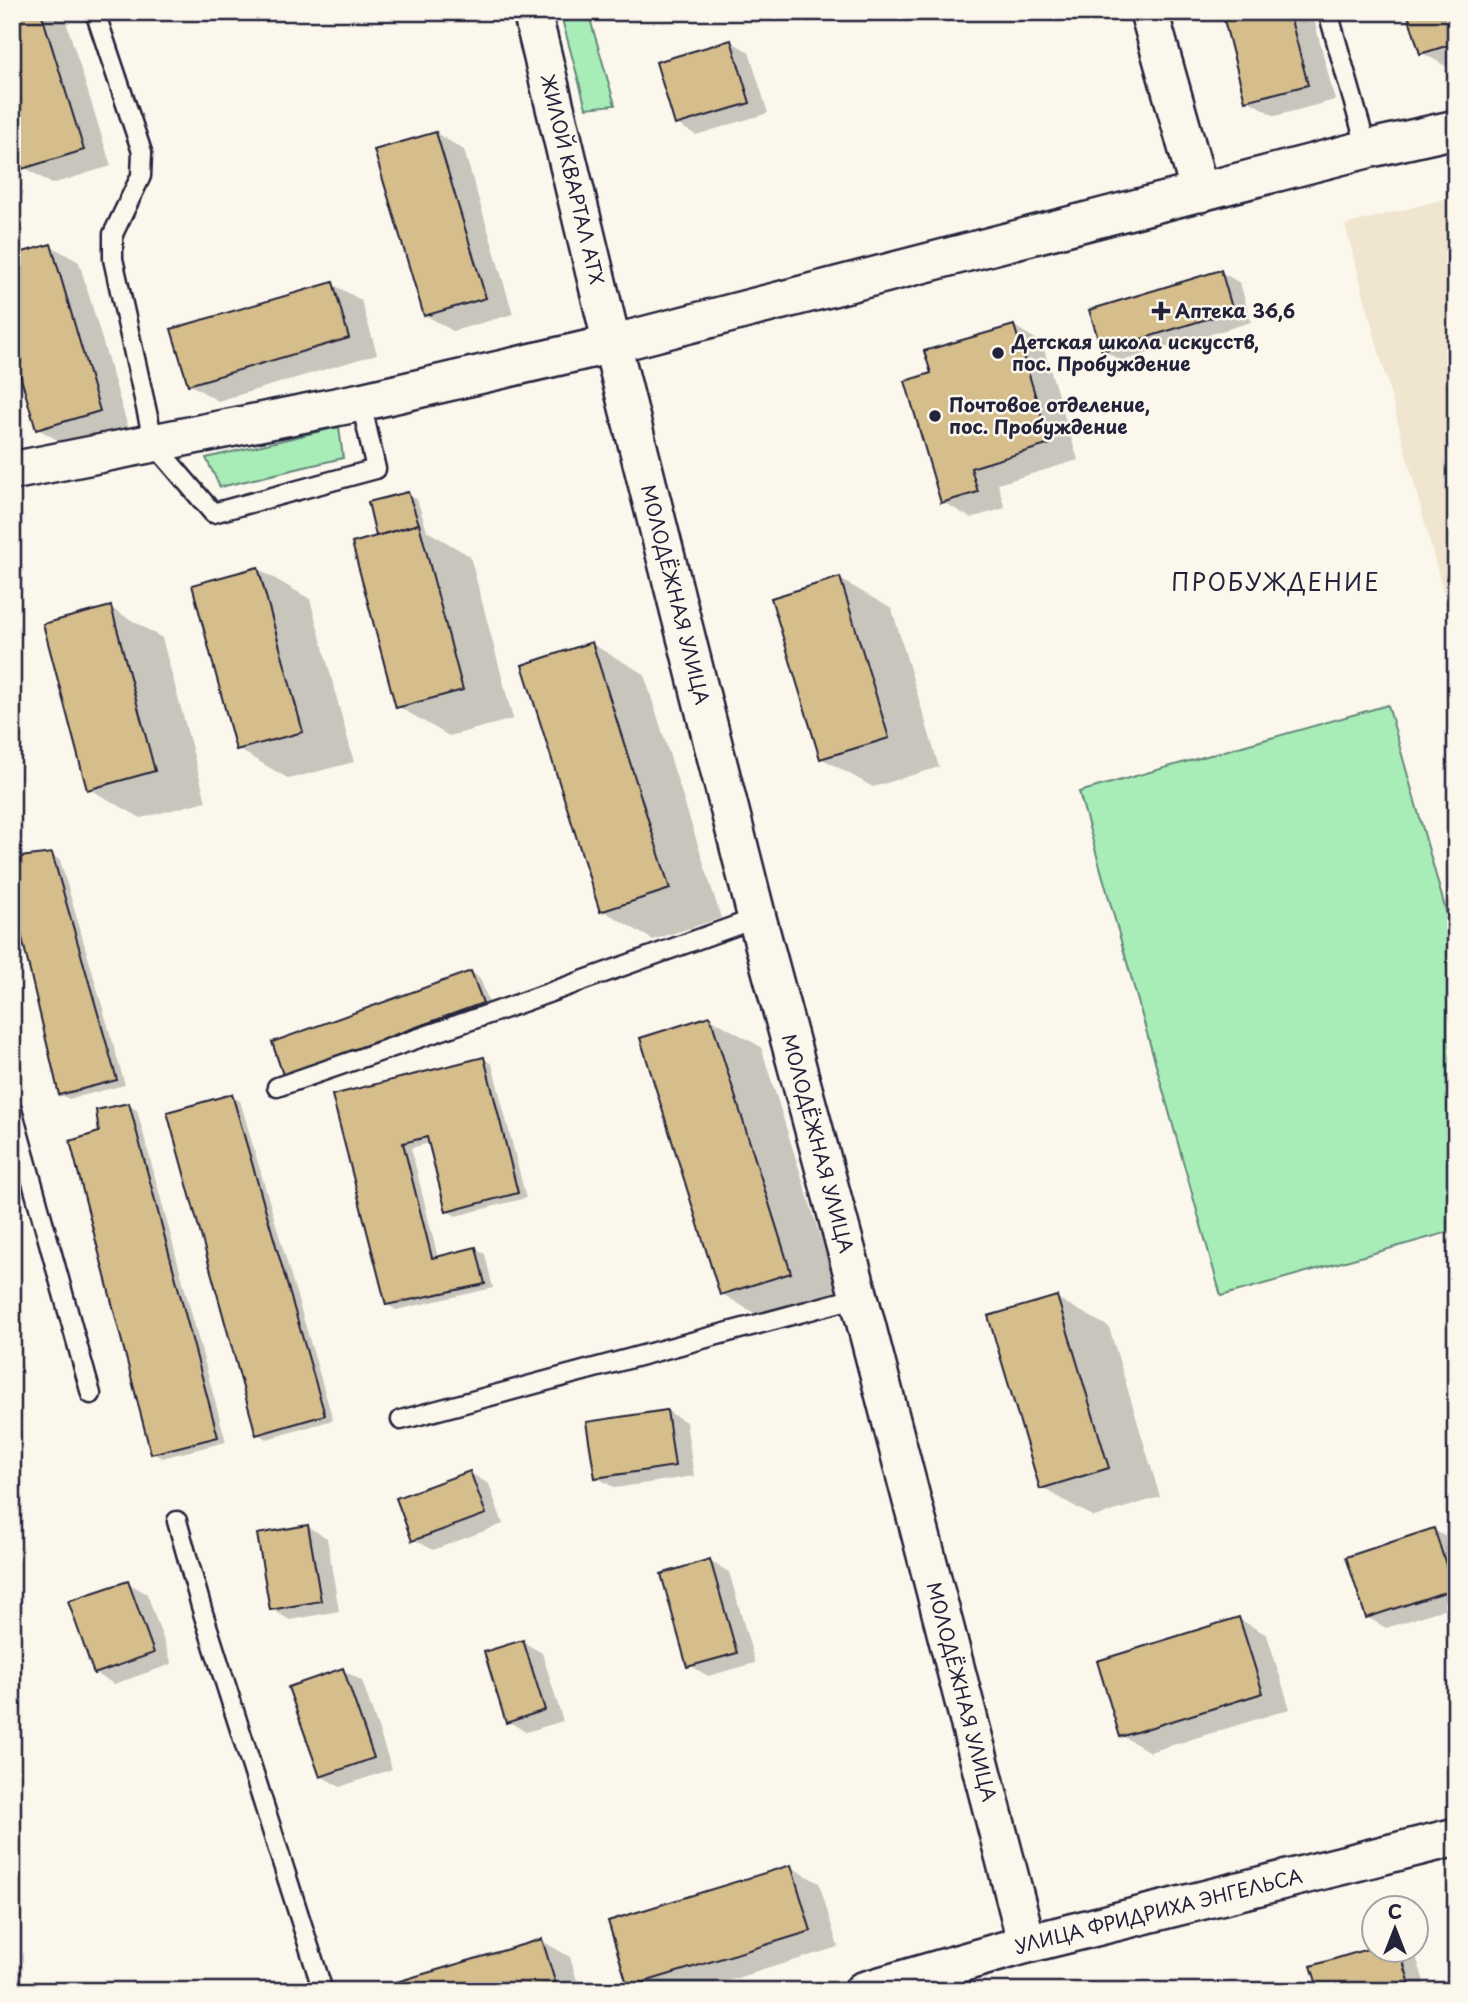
<svg xmlns="http://www.w3.org/2000/svg" width="1468" height="2003" font-family="'Playpen Sans',sans-serif">
	<style>
		.built { fill: #f0e6cf }
		.green { fill: #a8edb8; stroke: #65887a; stroke-width: 2 }
		.shadow { fill: #0003 }
		.building { fill: #d5bd8c; stroke: #22223b; stroke-width: 2 }
		.lines { fill: none; stroke-linecap: round; stroke-linejoin: round }
		.lane-casing { stroke: #22223b; stroke-width: 23 }
		.street-casing { stroke: #22223b; stroke-width: 42 }
		.lane { stroke: #fbf7ec; stroke-width: 18 }
		.street { stroke: #fbf7ec; stroke-width: 37 }
		.poi-dot { fill: #22223b; stroke: #fbf7ec; stroke-width: 2.5 }
		.labels { text-anchor: middle; stroke-width: 5; stroke-linejoin: round; paint-order: stroke }
		.street-label { font-size: 19px; fill: #22223b; stroke: #fbf7ec }
		.poi-label { font-size: 19px; font-weight: bold; fill: #22223b; stroke: #fbf7ec; text-anchor: start }
		.quarter-label { font-size: 23px; letter-spacing: 2px; fill: #22223b; stroke: #fbf7ec }
	</style>
	<rect width="100%" height="100%" fill="#fbf7ec"/>
	<filter id="ink" filterUnits="userSpaceOnUse"><feTurbulence type="fractalNoise" baseFrequency=".0143" numOctaves="2"/><feDisplacementMap in="SourceGraphic" scale="14" xChannelSelector="R" yChannelSelector="G"/><feConvolveMatrix kernelMatrix="1 2 1 2 8 2 1 2 1" color-interpolation-filters="sRGB"/></filter>
	<g filter="url(#ink)">
		<polygon class="built" points="1456,196 1456,640 1345,225"/>
		<g class="green">
			<polygon points="560,12 588,12 615,105 586,108"/>
			<polygon points="339,427 343,458 220,487 206,458"/>
			<polygon points="1388,705 1456,947 1456,1230 1221,1296 1079,792"/>
		</g>
		<g class="shadow">
			<polygon points="12,12 63,12 111,166 52,184 24,167"/>
			<polygon points="1223,12 1312,12 1335,100 1275,116 1247,100"/>
			<polygon points="1456,12 1456,72 1421,52"/>
			<polygon points="730,41 749,52 768,113 696,135 677,124"/>
			<polygon points="436,133 464,150 513,314 453,331 425,315"/>
			<polygon points="51,246 79,262 128,427 66,445 38,429"/>
			<polygon points="1221,272 1240,283 1251,322 1122,361 1103,350"/>
			<polygon points="332,284 361,300 377,354 218,401 189,384"/>
			<polygon points="1014,326 1042,343 1078,460 998,484 1005,508 971,518 943,502 933,374"/>
			<polygon points="408,494 417,499 427,531 470,556 513,719 449,736 397,706 380,537 377,535"/>
			<polygon points="258,569 310,599 354,762 289,779 238,749"/>
			<polygon points="840,579 892,609 939,767 873,787 821,758"/>
			<polygon points="111,608 162,638 206,801 141,818 89,789"/>
			<polygon points="592,644 644,674 721,918 653,940 602,910"/>
			<polygon points="51,855 60,860 125,1085 69,1099 60,1094 19,917 12,917 12,860"/>
			<polygon points="471,972 480,978 491,1008 294,1079 285,1074"/>
			<polygon points="710,1018 761,1047 841,1303 773,1324 722,1294"/>
			<polygon points="483,1059 492,1064 526,1198 456,1216 447,1211 430,1143 411,1148 438,1258 476,1249 485,1254 493,1288 396,1310 387,1304 334,1096"/>
			<polygon points="231,1096 240,1101 333,1420 267,1439 258,1434"/>
			<polygon points="128,1105 137,1110 226,1442 162,1458 153,1453"/>
			<polygon points="1057,1298 1109,1327 1160,1497 1094,1517 1042,1488"/>
			<polygon points="667,1411 686,1422 694,1476 615,1488 596,1477"/>
			<polygon points="470,1473 489,1484 503,1524 433,1550 414,1539"/>
			<polygon points="308,1527 327,1538 339,1611 290,1620 271,1609"/>
			<polygon points="1434,1530 1453,1541 1456,1551 1456,1605 1386,1628 1367,1617"/>
			<polygon points="710,1561 729,1572 755,1663 708,1676 689,1665"/>
			<polygon points="128,1583 147,1594 172,1664 114,1684 95,1673"/>
			<polygon points="1239,1619 1267,1635 1290,1709 1150,1752 1122,1736"/>
			<polygon points="523,1642 542,1653 563,1721 526,1732 508,1721"/>
			<polygon points="343,1670 362,1681 392,1769 340,1787 321,1776"/>
			<polygon points="791,1867 819,1883 838,1947 695,1991 638,1991 629,1986"/>
			<polygon points="542,1941 570,1957 580,1991 372,1991"/>
			<polygon points="1374,1951 1411,1951 1415,1953 1427,1991 1321,1991"/>
		</g>
		<g class="building">
			<polygon points="12,12 41,12 84,150 22,169 12,136"/>
			<polygon points="1222,12 1289,12 1308,85 1245,101"/>
			<polygon points="1407,12 1456,12 1456,43 1420,54"/>
			<polygon points="731,40 750,103 675,125 656,62"/>
			<polygon points="436,132 486,298 424,316 374,150"/>
			<polygon points="51,244 100,411 36,430 12,347 12,255"/>
			<polygon points="1221,270 1233,311 1102,351 1089,310"/>
			<polygon points="333,282 349,338 188,385 171,329"/>
			<polygon points="1014,325 1050,444 971,468 978,492 941,503 905,381 931,373 924,351"/>
			<polygon points="408,492 419,524 376,536 368,502"/>
			<polygon points="419,524 463,690 396,708 352,543"/>
			<polygon points="258,567 303,732 236,750 192,585"/>
			<polygon points="840,577 889,738 820,759 771,598"/>
			<polygon points="111,606 155,771 87,790 43,624"/>
			<polygon points="592,642 670,889 600,912 522,665"/>
			<polygon points="52,853 117,1080 59,1095 16,912 12,912 12,858"/>
			<polygon points="471,971 483,1003 283,1075 272,1042"/>
			<polygon points="710,1016 791,1273 720,1295 640,1038"/>
			<polygon points="484,1057 518,1193 446,1212 427,1137 403,1143 432,1258 476,1247 485,1284 386,1305 332,1095"/>
			<polygon points="232,1094 325,1415 256,1435 167,1112"/>
			<polygon points="129,1103 218,1437 151,1454 70,1141 99,1132 96,1110"/>
			<polygon points="1057,1296 1109,1468 1040,1489 988,1316"/>
			<polygon points="667,1410 675,1466 595,1478 586,1422"/>
			<polygon points="470,1471 486,1514 412,1541 396,1498"/>
			<polygon points="308,1525 321,1601 270,1610 257,1534"/>
			<polygon points="1434,1528 1454,1589 1366,1618 1346,1557"/>
			<polygon points="710,1559 737,1653 687,1667 661,1574"/>
			<polygon points="128,1581 154,1653 94,1674 68,1601"/>
			<polygon points="1239,1617 1263,1693 1120,1737 1097,1661"/>
			<polygon points="523,1640 545,1710 506,1723 484,1652"/>
			<polygon points="343,1668 374,1758 320,1777 288,1687"/>
			<polygon points="791,1865 811,1931 628,1987 608,1921"/>
			<polygon points="542,1939 558,1991 366,1991"/>
			<polygon points="1374,1947 1374,1951 1400,1951 1412,1991 1319,1991 1311,1966"/>
		</g>
		<g class="lines">
			<defs>
				<g id="lane">
					<polyline points="95,12 142,152 141,176 113,234 113,259 154,444 213,513 376,469 361,402"/>
					<polyline points="1328,12 1367,149"/>
					<polyline points="277,1087 512,1006 757,918"/>
					<polyline points="12,1110 91,1394"/>
					<polyline points="401,1420 859,1297"/>
					<polyline points="177,1521 203,1613 323,1991"/>
				</g>
				<g id="street">
					<path id="s1" d="M532 12 612 344 757 918 859 1297 1027 1944"/>
					<polyline points="1149,12 1200,193"/>
					<polyline points="12,471 361,402 612,344 1367,149 1456,129"/>
					<path id="s2" d="M863 1991 1027 1944 1456 1837"/>
				</g>
			</defs>
			<use href="#lane" class="lane-casing"/>
			<use href="#street" class="street-casing"/>
			<use href="#lane" class="lane"/>
			<use href="#street" class="street"/>
		</g>
	</g>
	<g class="poi-dot">
		<path d="M1157.5 300.5h7v7h7v7h-7v7h-7v-7h-7v-7h7z"/>
		<circle cx="998" cy="353" r="7"/>
		<circle cx="935" cy="416" r="7"/>
	</g>
	<g class="labels">
		<g class="street-label">
			<text dy="7" stroke="none"><textPath href="#s1" startOffset="172">ЖИЛОЙ КВАРТАЛ АТХ</textPath></text>
			<text dy="7" stroke="none"><textPath href="#s1" startOffset="600">МОЛОДЁЖНАЯ УЛИЦА</textPath></text>
			<text dy="7" stroke="none"><textPath href="#s1" startOffset="1167">МОЛОДЁЖНАЯ УЛИЦА</textPath></text>
			<text dy="7" stroke="none"><textPath href="#s1" startOffset="1734">МОЛОДЁЖНАЯ УЛИЦА</textPath></text>
			<text dy="7" stroke="none"><textPath href="#s2" startOffset="306">УЛИЦА ФРИДРИХА ЭНГЕЛЬСА</textPath></text>
		</g>
		<g class="poi-label">
			<text x="1175" y="318">Аптека 36,6</text>
			<text x="1012" y="349">Детская школа искусств,<tspan x="1012" dy="22">пос. Пробуждение</tspan></text>
			<text x="949" y="412">Почтовое отделение,<tspan x="949" dy="22">пос. Пробуждение</tspan></text>
		</g>
		<g class="quarter-label">
			<text x="1276" y="591">ПРОБУЖДЕНИЕ</text>
		</g>
	</g>
	<rect width="1468" height="2003" fill="none" stroke="#fbf7ec" stroke-width="42"/>
	<rect x="21" y="21" width="1426" height="1961" fill="none" stroke="#22223b" stroke-width="2.5" filter="url(#ink)"/>
	<g transform="translate(1395 1929)"><circle r="33" fill="#fbf7ec" stroke="#a4a2a5" stroke-width="2"/>
	<path d="M0-5L12 26L0 18L-12 26Z" fill="#22223b"/>
	<text y="-10" font-size="19" font-weight="bold" text-anchor="middle" fill="#22223b">С</text>
	</g>
</svg>
